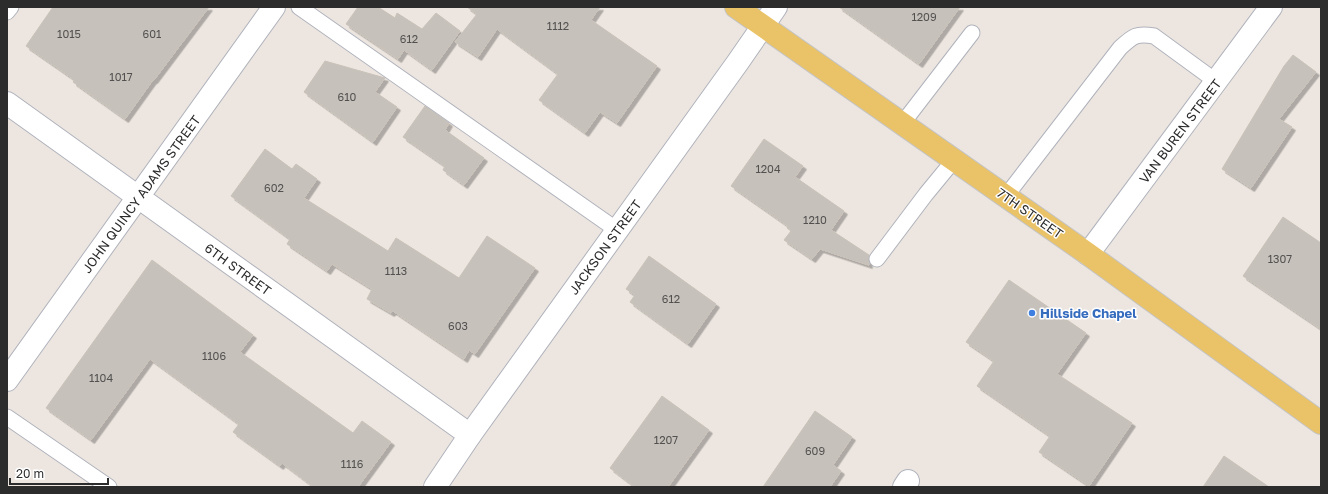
<svg xmlns="http://www.w3.org/2000/svg" width="1328" height="494" font-family="'Golos Text',sans-serif">
	<style>
		.building { fill: #c6c1bb; stroke: #c9c2b9; filter: url(#shadow) }
		.lines { fill: none; stroke-linecap: round; stroke-linejoin: round }
		.lane-casing { stroke: #b0b3bc; stroke-width: 17 }
		.street-casing { stroke: #b0b3bc; stroke-width: 24 }
		.secondary-casing { stroke: #b0b3bc; stroke-width: 24 }
		.primary-casing { stroke: #c4c4c4; stroke-width: 24 }
		.lane { stroke: #fff; stroke-width: 15 }
		.street { stroke: #fff; stroke-width: 22 }
		.secondary { stroke: #fff; stroke-width: 22 }
		.primary { stroke: #eac368; stroke-width: 22 }
		.shop-dot { fill: #3f7fe0; stroke: #fff; stroke-width: 1.5 }
		.labels { text-anchor: middle; stroke-width: 3; stroke-linejoin: round; paint-order: stroke }
		.number-label { font-size: 11px; fill: #525150 }
		.street-label { font-size: 13px; fill: #2c2c2c; stroke: #fff }
		.shop-label { font-size: 13px; font-weight: bold; fill: #366cbe; stroke: #fff; text-anchor: start }
	</style>
	<defs>
		<filter id="shadow"><feDropShadow dx="3.5" dy="3.5" stdDeviation="0" flood-color="#0004"/></filter>
	</defs>
	<rect width="100%" height="100%" fill="#ede6e0"/>
	<g class="building">
		<polygon points="53,7 209,7 154,80 153,80 125,119 73,82 75,80 26,46"/>
		<polygon points="358,7 378,7 395,18 397,13 422,29 436,13 460,31 432,70 404,50 398,59 346,24"/>
		<polygon points="467,7 600,7 591,20 657,66 617,123 600,112 585,133 539,100 558,74 497,29 478,57 455,42 477,14"/>
		<polygon points="839,7 960,7 919,64"/>
		<polygon points="1293,55 1316,72 1279,119 1292,127 1251,188 1222,169 1284,66"/>
		<polygon points="325,61 385,78 375,92 397,107 373,142 304,92"/>
		<polygon points="425,106 449,123 445,130 484,158 464,185 443,170 445,166 403,137"/>
		<polygon points="764,139 803,166 795,177 844,211 831,230 869,255 868,258 869,265 820,249 812,259 784,240 791,231 787,228 788,226 731,186"/>
		<polygon points="265,149 292,169 296,164 317,179 304,198 388,251 396,238 459,278 487,236 535,268 475,354 469,350 464,359 393,311 391,313 367,299 372,289 332,264 327,271 287,244 290,239 231,196"/>
		<polygon points="1283,217 1321,243 1321,329 1243,276"/>
		<polygon points="649,256 716,304 688,344 630,302 635,295 626,289"/>
		<polygon points="152,260 253,335 240,352 353,433 362,421 391,442 358,487 314,487 282,463 280,466 233,432 239,424 150,359 91,440 46,408"/>
		<polygon points="1009,280 1086,333 1057,374 1132,423 1089,486 1039,452 1050,436 977,386 994,361 966,342"/>
		<polygon points="662,396 709,430 668,487 635,487 610,468"/>
		<polygon points="815,411 852,437 833,465 841,471 830,487 763,487"/>
		<polygon points="1224,456 1269,487 1203,487"/>
	</g>
	<g class="lines">
		<defs>
			<g id="lane">
				<polyline points="299,7 617,230"/>
				<polyline points="7,12 11,7"/>
				<polyline points="902,124 972,33"/>
				<path d="M1006 196 1120 48C1133 36 1136 33 1154 36L1217 82"/>
				<polyline points="877,259 926,194 954,160"/>
				<polyline points="7,417 109,487"/>
			</g>
			<g id="street">
				<polyline points="7,103 470,435"/>
				<polyline points="1088,254 1271,7"/>
				<polyline points="7,380 274,7"/>
				<polyline points="904,487 908,481"/>
			</g>
			<polyline id="secondary" points="435,487 470,435 738,62 776,7"/>
			<polyline id="primary" points="736,7 1088,254 1321,423"/>
		</defs>
		<use href="#lane" class="lane-casing"/>
		<use href="#street" class="street-casing"/>
		<use href="#secondary" class="secondary-casing"/>
		<use href="#primary" class="primary-casing"/>
		<use href="#lane" class="lane"/>
		<use href="#street" class="street"/>
		<use href="#secondary" class="secondary"/>
		<use href="#primary" class="primary"/>
	</g>
	<circle class="shop-dot" cx="1032" cy="313" r="4"/>
	<g class="labels">
		<g class="number-label">
			<text x="924" y="21">1209</text>
			<text x="558" y="30">1112</text>
			<text x="69" y="38">1015</text>
			<text x="152" y="38">601</text>
			<text x="409" y="43">612</text>
			<text x="121" y="81">1017</text>
			<text x="347" y="101">610</text>
			<text x="768" y="173">1204</text>
			<text x="274" y="192">602</text>
			<text x="815" y="224">1210</text>
			<text x="1280" y="263">1307</text>
			<text x="396" y="275">1113</text>
			<text x="671" y="303">612</text>
			<text x="458" y="330">603</text>
			<text x="214" y="360">1106</text>
			<text x="101" y="382">1104</text>
			<text x="666" y="444">1207</text>
			<text x="815" y="455">609</text>
			<text x="352" y="468">1116</text>
		</g>
		<g class="street-label">
			<text transform="translate(1180 131) rotate(-53)" y="5">VAN BUREN STREET</text>
			<text transform="translate(141 194) rotate(-54)" y="5">JOHN QUINCY ADAMS STREET</text>
			<text transform="translate(1030 213) rotate(35)" y="5">7TH STREET</text>
			<text transform="translate(605 247) rotate(-54)" y="5">JACKSON STREET</text>
			<text transform="translate(238 269) rotate(36)" y="5">6TH STREET</text>
		</g>
		<g class="shop-label">
			<text x="1040" y="318">Hillside Chapel</text>
		</g>
	</g>
	<rect width="1328" height="494" fill="none" stroke="#2c2c2c" stroke-width="16"/>
	<path d="M10 478v6h98v-6" fill="none" stroke="#2c2c2c" stroke-width="2"/>
	<text x="16" y="478" font-size="12" fill="#2c2c2c" stroke="#ffffff" stroke-width="3" paint-order="stroke">20 m</text>
</svg>
